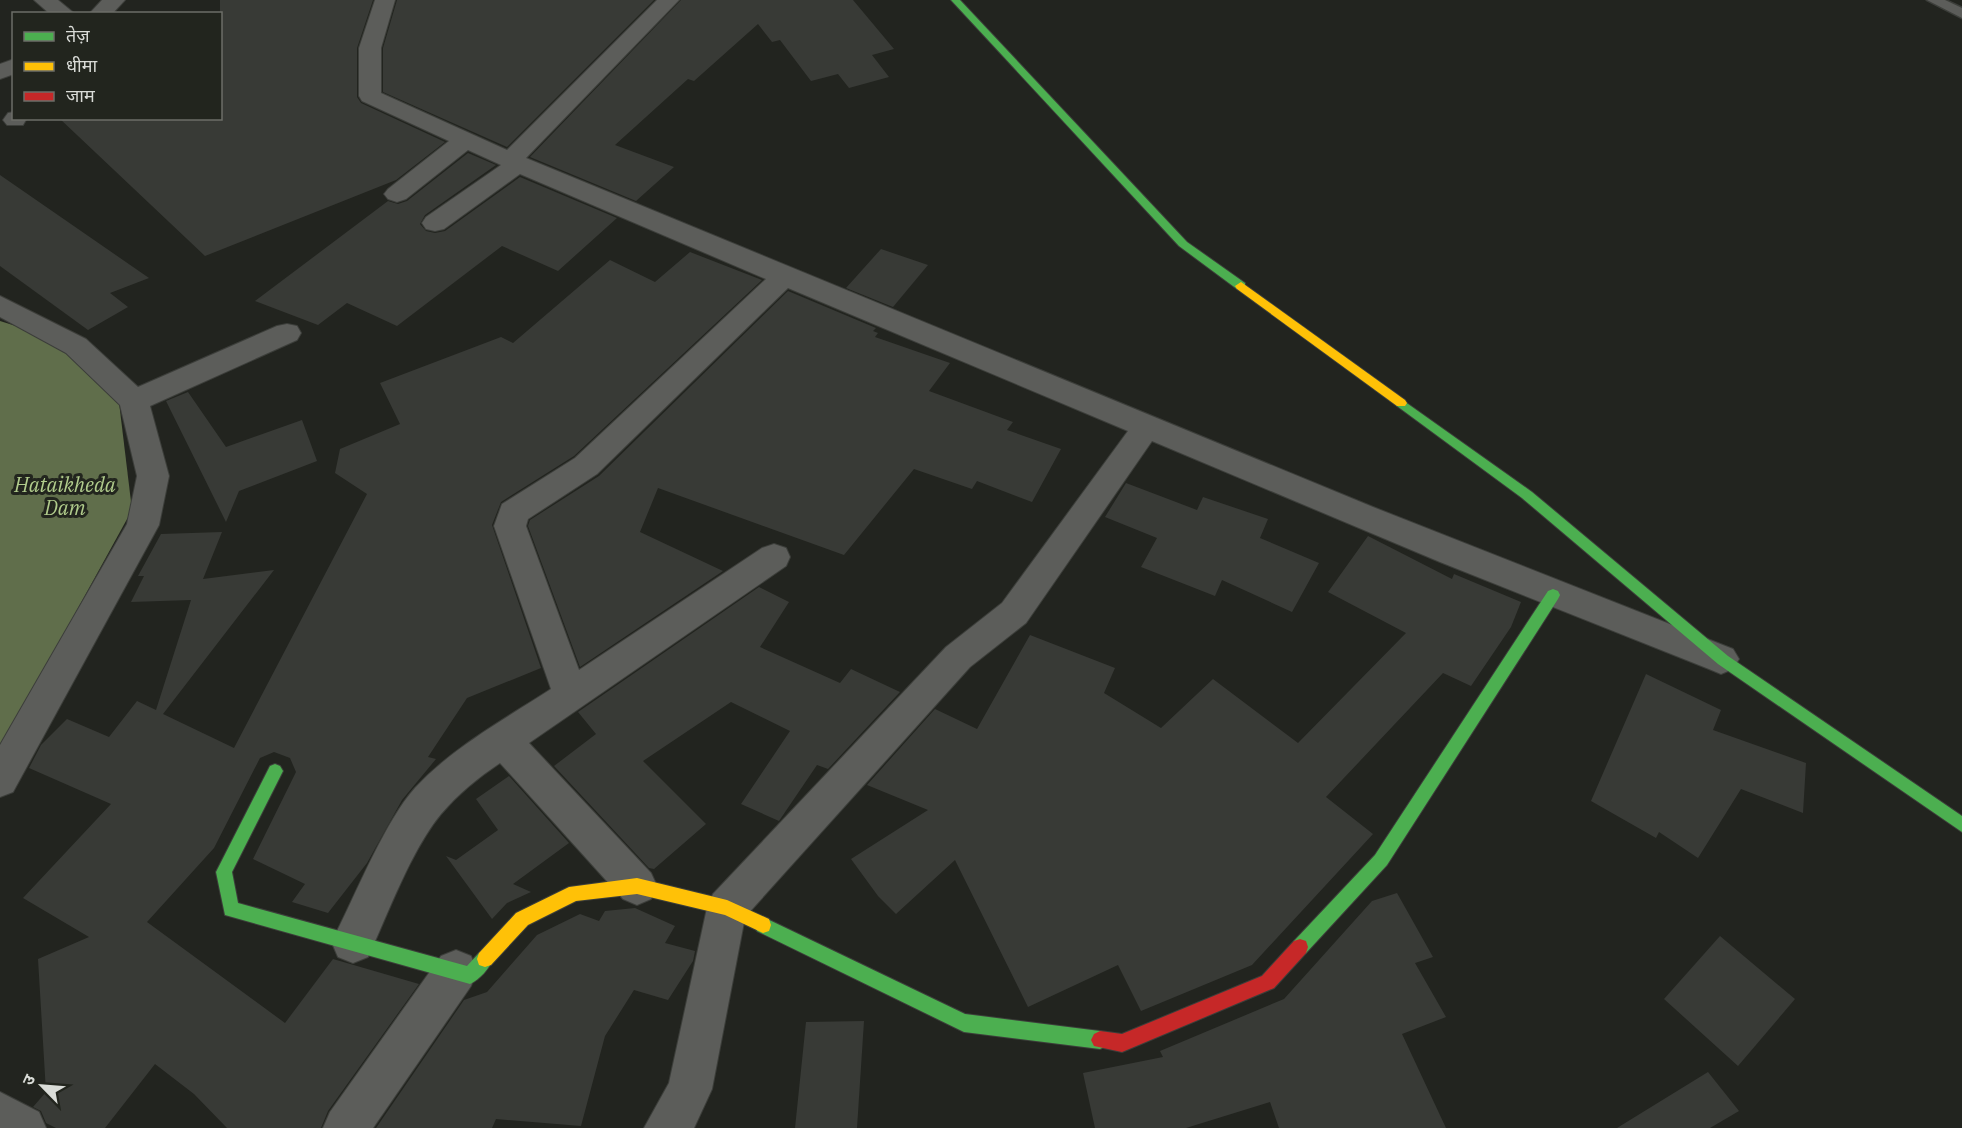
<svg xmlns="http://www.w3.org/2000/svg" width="1962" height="1128" font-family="'IBM Plex Serif','Noto Sans Devanagari',serif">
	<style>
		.water { fill: #606e4b }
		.building { fill: #383a36 }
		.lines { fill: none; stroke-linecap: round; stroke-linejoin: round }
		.lane-casing { stroke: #3c3e3a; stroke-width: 3 }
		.street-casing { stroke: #3c3e3a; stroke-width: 2 }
		.fast-casing { stroke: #3c3e3a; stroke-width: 2 }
		.slow-casing { stroke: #3c3e3a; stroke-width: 2 }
		.jam-casing { stroke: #3c3e3a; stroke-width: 2 }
		.lane { fill: #5c5d5a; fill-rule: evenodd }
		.street { fill: #5c5d5a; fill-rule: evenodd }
		.fast { fill: #4caf50; fill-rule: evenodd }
		.slow { fill: #ffc107; fill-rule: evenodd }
		.jam { fill: #c62828; fill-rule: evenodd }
		.labels { text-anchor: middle; stroke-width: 6; stroke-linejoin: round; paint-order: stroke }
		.water-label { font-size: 20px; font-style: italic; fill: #b1cc8c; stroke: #22251e }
	</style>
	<rect width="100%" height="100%" fill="#22241f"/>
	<polygon class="water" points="0,321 54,338 118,394 132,510 0,750"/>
	<g class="building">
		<polygon points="220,0 373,0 357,48 357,97 361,103 445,142 396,180 205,256 59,118 220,118"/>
		<polygon points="397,0 654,0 507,147 383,92 383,48"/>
		<polygon points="681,0 853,0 894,49 872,55 889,77 849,88 838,74 811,81 780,40 772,42 758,24 694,81 688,79 615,145 674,167 636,201 530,157"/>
		<polygon points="468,153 496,165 425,215 420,224 426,231 435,233 445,231 520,177 617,218 558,271 502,246 397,326 347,303 318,325 255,301 388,201 398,204 407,201"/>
		<polygon points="0,175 149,278 110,293 128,307 88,330 0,266"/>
		<polygon points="881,249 928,265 893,307 846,288"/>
		<polygon points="690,252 762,280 574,456 501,502 492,525 541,668 467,698 428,757 436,759 402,800 367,863 328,913 292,902 305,884 253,859 296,772 290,758 274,752 260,758 214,848 147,922 285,1023 333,959 419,984 328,1111 321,1128 227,1128 194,1094 155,1064 105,1128 56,1128 46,1123 41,1111 33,1107 46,1092 38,959 89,937 23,898 111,804 29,768 41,745 67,719 109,737 137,701 156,710 191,600 131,602 144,576 138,576 161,534 222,532 203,579 274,570 163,714 234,748 367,494 335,473 340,449 400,424 380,383 501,337 513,343 610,260 655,282"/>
		<polygon points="788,291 876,328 873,331 878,333 875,337 950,363 929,391 1013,422 1007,430 1061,449 1032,502 977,481 972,489 914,469 844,555 658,488 640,532 723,571 580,667 528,526 530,520 599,476"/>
		<polygon points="188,392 226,447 302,420 317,461 239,491 226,522 166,401"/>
		<polygon points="1126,483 1197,510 1203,497 1268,519 1260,538 1319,563 1292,612 1222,580 1215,596 1141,567 1157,538 1105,517"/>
		<polygon points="1368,536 1452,579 1454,574 1521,602 1511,627 1471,686 1443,673 1326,797 1373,834 1252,965 1141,1011 1118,965 1028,1007 955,860 896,914 878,896 851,859 928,810 867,785 935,709 977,729 1030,635 1115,668 1104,693 1161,728 1213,679 1298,743 1406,633 1328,592"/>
		<polygon points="759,587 789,602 760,647 840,683 851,669 900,692 828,769 817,765 779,821 741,804 790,731 731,702 643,761 706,824 654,869 649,868 554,766 596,734 578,712"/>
		<polygon points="1646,674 1721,710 1713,730 1806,763 1803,813 1741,789 1698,858 1659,832 1656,838 1591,801"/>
		<polygon points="509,776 569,843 513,884 531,892 507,903 492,919 446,856 456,860 498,830 476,799"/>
		<polygon points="1397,893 1433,957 1415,963 1446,1017 1402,1034 1446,1128 1279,1128 1270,1102 1186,1128 1095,1128 1083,1073 1163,1057 1160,1051 1284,999 1372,901"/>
		<polygon points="635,908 675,926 665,943 695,951 693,961 668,1000 634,990 605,1036 581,1126 496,1119 492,1128 376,1128 464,1000 487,992 537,935 580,914 599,921 605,911"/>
		<polygon points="1720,936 1795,999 1738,1066 1664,999"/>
		<polygon points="864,1021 857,1128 795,1128 806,1022"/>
		<polygon points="1708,1072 1739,1111 1710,1128 1617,1128"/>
	</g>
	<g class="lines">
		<defs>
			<polygon id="lane" points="1927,0 1945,0 1962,8 1962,18"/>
			<g id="street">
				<polygon points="34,0 58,0 75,14 50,14"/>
				<polygon points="102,0 125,0 112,14 89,14"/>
				<path d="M375 0H395L381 48V93L507 150 657 0H679L526 158 1373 507 1733 649 1739 659 1733 669 1721 674 1709 669 1440 562 1152 441 1026 623 970 667 745 917 712 1089 694 1128H644L669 1083 707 908 713 894 946 647 1002 603 1128 431 788 288 597 474 528 519 526 526 579 670 762 548 774 544 786 548 790 557 786 566 529 743 651 873 657 886 651 899 637 905 623 899 500 763C479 777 458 794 441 814 411 850 388 914 368 957L353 963 338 957 332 943 338 929C358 889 386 820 415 788 453 747 505 719 551 689L494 526 502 504 575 458 766 279 520 174 444 229 435 231 426 229 422 223 426 217 501 165 468 150 406 199 397 202 388 199 384 194 388 189 449 141 362 101 359 96V48Z"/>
				<polygon points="14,59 14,74 0,79 0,64"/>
				<polygon points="14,112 14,118 27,118 23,125 7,125 3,120 8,113"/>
				<polygon points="0,296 86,339 138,387 277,326 287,324 297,326 301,333 297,340 150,406 169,476 159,525 13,792 0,797 0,745 127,524 137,476 120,405 66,353 0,317"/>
				<polygon points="456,950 471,956 477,971 471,986 373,1128 323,1128 330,1112 441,956"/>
				<polygon points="0,1092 39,1112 46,1128 0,1128"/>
			</g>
			<g id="fast">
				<polygon points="951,0 960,0 1187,242 1245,283 1245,289 1237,289 1179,246"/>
				<polygon points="1401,399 1532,492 1728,656 1962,816 1962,832 1718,664 1522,498 1397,406 1395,403"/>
				<polygon points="1553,589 1558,591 1560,595 1558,599 1387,865 1306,953 1300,955 1294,953 1292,947 1294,941 1375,855 1548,591"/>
				<path d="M275 764 280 766 283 771 232 872 238 903 467 966 479 953 485 951 491 953 493 959C489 969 480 979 470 984L225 915 216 872 270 766Z"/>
				<polygon points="763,917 965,1014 1100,1031 1106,1034 1109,1040 1106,1046 1100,1049 964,1032 757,931 755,925 757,919"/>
			</g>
			<g id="slow">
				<polygon points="1241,282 1405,400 1407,403 1405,406 1397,406 1237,289 1235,286"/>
				<polygon points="637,878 727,900 769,919 771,925 769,931 763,933 725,915 637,894 576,901 528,925 491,965 485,967 479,965 477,959 479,953 516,913 569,887"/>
			</g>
			<polygon id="jam" points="1300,939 1306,941 1308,947 1306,953 1274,988 1122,1052 1094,1046 1091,1040 1094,1034 1100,1031 1122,1034 1262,976 1294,941"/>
		</defs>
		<use href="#lane" class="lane-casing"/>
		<use href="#street" class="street-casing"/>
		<use href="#fast" class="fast-casing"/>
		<use href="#slow" class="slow-casing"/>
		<use href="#jam" class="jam-casing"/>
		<use href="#lane" class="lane"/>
		<use href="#street" class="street"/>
		<use href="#fast" class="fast"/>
		<use href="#slow" class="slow"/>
		<use href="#jam" class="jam"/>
	</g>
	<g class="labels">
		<g class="water-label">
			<text x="65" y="492">Hataikheda<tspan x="65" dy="23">Dam</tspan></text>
		</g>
	</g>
	<rect x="12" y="12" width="210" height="108" fill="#22251e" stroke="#6c6e68" stroke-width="1.5"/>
	<rect x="24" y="32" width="30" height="9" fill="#4caf50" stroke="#6c6e68" stroke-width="1.5"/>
	<text x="66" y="42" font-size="18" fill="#dadcd8">तेज़</text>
	<rect x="24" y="62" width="30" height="9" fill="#ffc107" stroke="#6c6e68" stroke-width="1.5"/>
	<text x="66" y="72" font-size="18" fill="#dadcd8">धीमा</text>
	<rect x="24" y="92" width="30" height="9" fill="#c62828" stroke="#6c6e68" stroke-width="1.5"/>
	<text x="66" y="102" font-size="18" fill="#dadcd8">जाम</text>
	<g transform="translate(42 1086) rotate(295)" stroke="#22251e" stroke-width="4.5" paint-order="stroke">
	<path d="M0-4.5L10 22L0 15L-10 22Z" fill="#dadcd8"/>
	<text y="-9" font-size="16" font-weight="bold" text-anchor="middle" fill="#dadcd8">उ</text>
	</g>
</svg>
